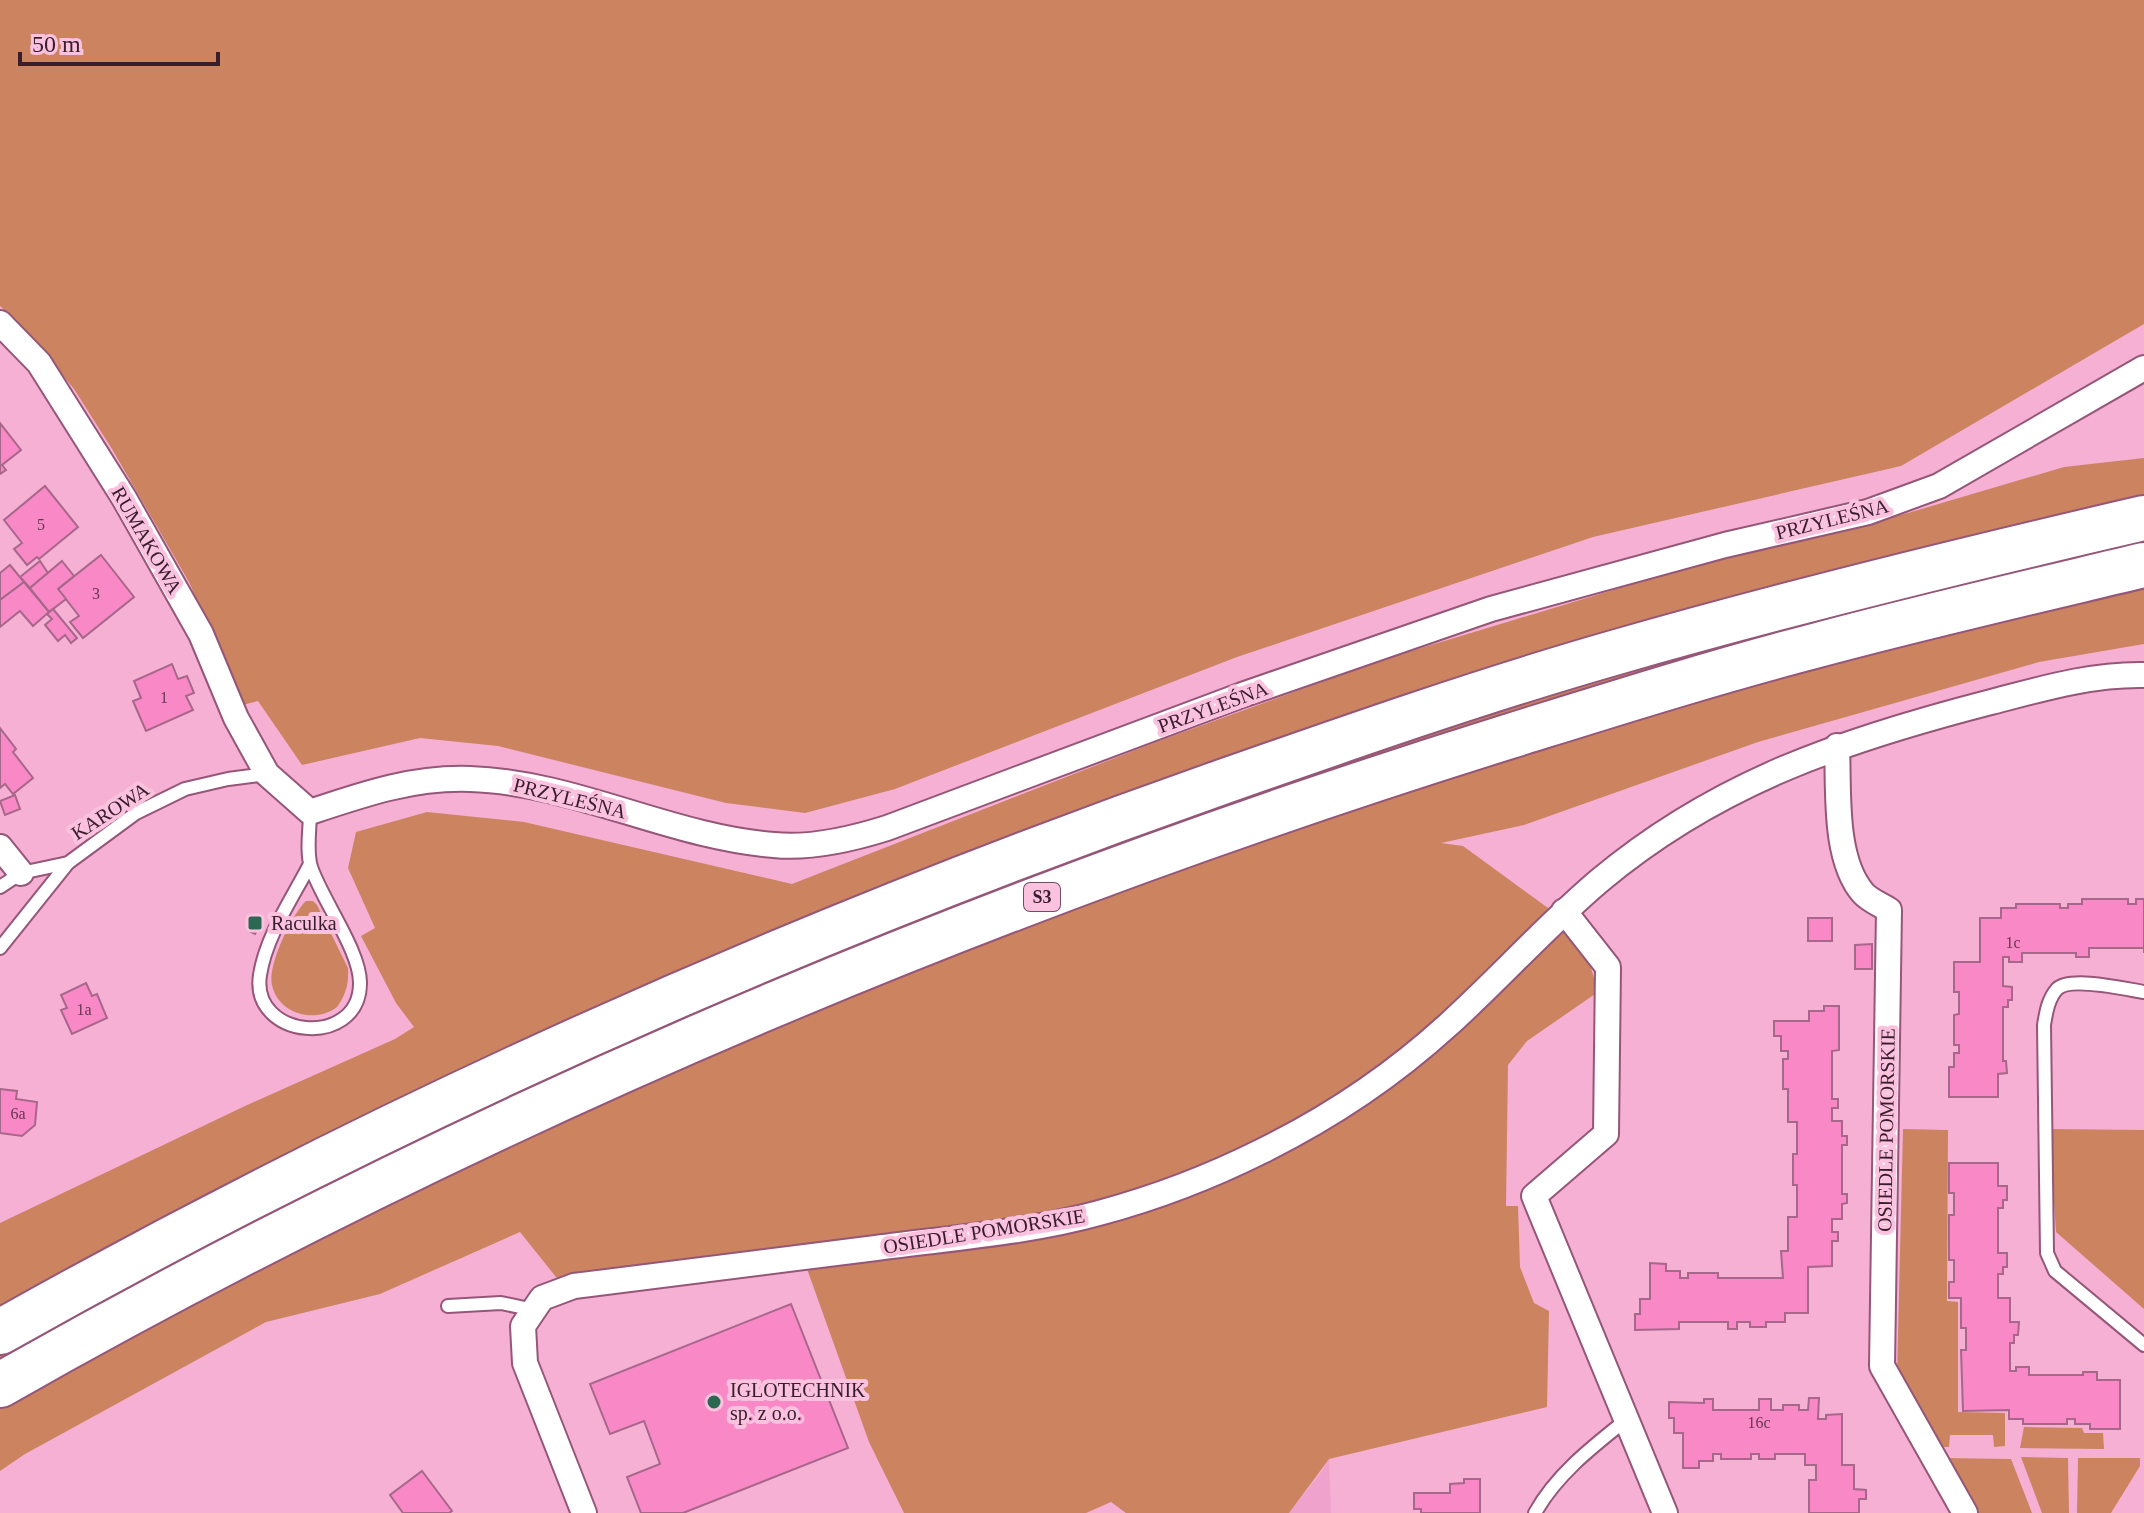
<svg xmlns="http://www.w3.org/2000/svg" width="2144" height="1513" font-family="Georgia,serif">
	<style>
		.built { fill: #efa3cc }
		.green { fill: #cb8360 }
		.building { fill: #f889c6; stroke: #a7678a; stroke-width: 2 }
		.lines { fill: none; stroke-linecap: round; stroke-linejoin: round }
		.service-casing { stroke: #955678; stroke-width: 16 }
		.minor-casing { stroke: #955678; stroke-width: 28 }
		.motorway-casing { stroke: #955678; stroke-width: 48 }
		.service { stroke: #fff; stroke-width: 12 }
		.minor { stroke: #fff; stroke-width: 24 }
		.motorway { stroke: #fff; stroke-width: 44 }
		.poi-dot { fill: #2c6752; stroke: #fbc2df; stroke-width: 3 }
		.labels { text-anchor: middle; stroke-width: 8; stroke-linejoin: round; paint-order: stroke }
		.number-label { font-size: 16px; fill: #683852 }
		.shield { fill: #fbc2df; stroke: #724e62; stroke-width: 2 }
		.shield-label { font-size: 18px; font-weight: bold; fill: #381d2c }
		.street-label { font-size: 20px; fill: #381d2c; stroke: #fbc2df }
		.poi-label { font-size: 20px; fill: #381d2c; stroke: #fbc2df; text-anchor: start }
	</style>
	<rect width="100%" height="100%" fill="#f6b0d4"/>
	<polygon class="built" points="1329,1459 1331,1513 1289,1513 1322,1471"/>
	<g class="green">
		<polygon points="0,0 2144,0 2144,324 1901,466 1593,537 1237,657 895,789 805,813 726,803 498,746 420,738 302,765 258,701 243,705 189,582 112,449 74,389 28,333 0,306"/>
		<polygon points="2144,458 2144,644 2039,662 1758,742 1524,825 1441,843 1463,846 1559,916 1589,961 1598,992 1527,1041 1508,1065 1506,1206 1518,1206 1520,1267 1534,1303 1549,1311 1547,1407 1329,1459 1289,1513 1126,1513 1111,1502 1086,1513 904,1513 869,1442 802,1255 564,1287 520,1232 380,1294 266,1322 25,1454 0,1471 0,1223 245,1106 395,1039 414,1027 396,1003 361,936 375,928 348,868 356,832 427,812 524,822 792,884 1156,742 1385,659 1732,554 1908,513 2064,467"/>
		<path d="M306 901H313L317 905 348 968C349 983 346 995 337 1007 315 1024 278 1014 272 985 267 966 292 914 306 901Z"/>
		<polygon points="1903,1129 1948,1130 1947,1301 1958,1302 1958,1412 2005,1413 2005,1446 1994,1447 1993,1435 1950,1435 1949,1447 1939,1447 1897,1377"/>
		<polygon points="2049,1129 2144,1130 2144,1309 2056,1232"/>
		<polygon points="2024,1427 2082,1428 2084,1433 2103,1433 2104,1449 2020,1448"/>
		<polygon points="2021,1457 2068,1458 2069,1513 2042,1513"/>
		<polygon points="1944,1458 2011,1459 2032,1513 1974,1513"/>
		<polygon points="2078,1458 2140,1458 2140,1466 2111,1513 2077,1513"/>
	</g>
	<g class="building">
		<polygon points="0,423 21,450 2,465 6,470 0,474"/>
		<polygon points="45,486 78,527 39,559 37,557 27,565 14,549 22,543 4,520"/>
		<polygon points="101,555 134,597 83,638 70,622 79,616 58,589"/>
		<polygon points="40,561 48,573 30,588 20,577"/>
		<polygon points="62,561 74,576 58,589 66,599 49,612 30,588"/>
		<polygon points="10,565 24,582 0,600 0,573"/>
		<polygon points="24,582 49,612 33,626 20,611 0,627 0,600"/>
		<polygon points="53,609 77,638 71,643 65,635 58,641 45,625 52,619 47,614"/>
		<polygon points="172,664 178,679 187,676 194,693 186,696 193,710 146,731 133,701 141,698 134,681"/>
		<polygon points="0,728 16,749 13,752 33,778 13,794 5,784 0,788"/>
		<polygon points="15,795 20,809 5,815 0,801"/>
		<polygon points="2082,899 2128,899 2128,904 2136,904 2136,899 2144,899 2144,953 2144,948 2089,948 2089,957 2076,957 2076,953 2022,953 2022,962 2009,962 2009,957 2003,957 2003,986 2012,987 2012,1000 2008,1000 2008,1007 2003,1007 2003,1061 2006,1061 2007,1073 1998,1074 1998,1097 1949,1097 1949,1067 1954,1067 1954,1053 1959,1053 1959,1045 1954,1045 1954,1015 1959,1014 1959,992 1954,992 1954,962 1980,962 1980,918 2001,918 2001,908 2016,908 2016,904 2060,904 2060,908 2068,908 2068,904 2082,904"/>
		<polygon points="256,916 262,919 255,934 249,931"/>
		<rect x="1808" y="918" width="24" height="23"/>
		<polygon points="1872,944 1872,969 1855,969 1855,945"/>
		<polygon points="86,983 92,996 97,994 107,1018 72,1034 61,1010 67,1008 61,995"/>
		<polygon points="1824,1006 1839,1006 1839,1050 1832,1051 1832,1099 1838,1099 1838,1108 1832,1108 1832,1121 1842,1121 1842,1136 1847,1136 1847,1145 1842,1145 1842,1194 1847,1194 1847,1203 1842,1204 1842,1219 1832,1219 1832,1232 1838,1232 1838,1241 1832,1241 1832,1266 1808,1267 1808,1313 1785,1313 1785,1322 1766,1322 1766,1327 1750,1327 1750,1322 1737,1322 1737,1329 1728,1329 1728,1322 1679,1322 1679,1329 1635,1330 1635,1314 1640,1314 1640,1299 1650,1299 1650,1263 1666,1264 1666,1271 1680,1271 1680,1278 1688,1278 1688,1273 1718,1273 1718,1278 1783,1278 1781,1251 1788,1251 1788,1217 1797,1217 1797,1185 1793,1185 1793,1154 1797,1154 1797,1122 1788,1122 1788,1089 1783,1089 1783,1059 1788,1059 1788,1051 1781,1051 1781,1036 1774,1036 1774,1021 1809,1021 1809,1011 1824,1011"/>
		<polygon points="0,1089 17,1091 16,1099 37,1102 35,1125 22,1136 0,1133"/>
		<polygon points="1949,1163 1998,1163 1998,1186 2007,1186 2007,1200 2003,1200 2003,1208 1998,1208 1998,1253 2007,1253 2007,1267 2003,1267 2003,1274 1998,1274 1998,1298 2010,1298 2010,1322 2019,1322 2018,1335 2014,1335 2014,1343 2010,1343 2010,1371 2016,1371 2016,1367 2029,1367 2029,1375 2083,1375 2083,1372 2097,1372 2097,1380 2120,1380 2120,1429 2090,1429 2090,1424 2075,1424 2075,1419 2067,1419 2067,1424 2023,1424 2023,1419 2009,1419 2009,1410 1963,1411 1961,1350 1966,1350 1966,1328 1961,1328 1961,1298 1949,1298 1949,1282 1954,1282 1954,1260 1949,1260 1949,1215 1954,1215 1954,1193 1949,1193"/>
		<polygon points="791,1304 848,1448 683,1513 641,1513 627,1477 660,1464 644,1421 610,1434 590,1384"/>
		<polygon points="1809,1398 1819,1398 1818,1419 1826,1419 1826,1415 1842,1414 1842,1465 1854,1465 1854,1489 1866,1490 1866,1499 1859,1499 1859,1513 1809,1513 1809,1480 1816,1480 1816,1465 1805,1465 1805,1454 1775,1454 1775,1459 1759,1459 1759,1454 1751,1454 1751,1459 1721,1459 1721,1454 1713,1454 1713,1461 1699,1461 1699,1468 1683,1468 1683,1433 1674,1433 1674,1418 1669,1418 1669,1402 1704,1403 1704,1399 1713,1399 1713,1410 1759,1410 1759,1399 1771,1399 1771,1410 1783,1410 1783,1405 1799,1405 1799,1410 1808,1410"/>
		<polygon points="422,1471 452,1511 449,1513 403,1513 390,1495"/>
		<polygon points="1464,1479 1480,1479 1480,1513 1421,1513 1421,1509 1414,1509 1414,1493 1450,1493 1450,1484 1464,1483"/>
	</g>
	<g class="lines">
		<defs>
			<g id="service">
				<path d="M310 864C292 899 266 936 260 975 250 1039 359 1049 360 984 361 952 322 900 311 867 306 851 310 829 310 812"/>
				<polyline points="0,887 21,873 68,863 136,813 185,789 228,779 267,774"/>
				<polyline points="0,948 68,863"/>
				<path d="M2144 992C2125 989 2070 976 2057 989 2048 999 2046 1013 2044 1025L2047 1253 2055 1271 2144 1345"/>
				<polyline points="448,1306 501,1303 534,1310"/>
				<path d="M1535 1513C1556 1475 1592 1447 1626 1420"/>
			</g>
			<g id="minor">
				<path d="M0 323 39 363 124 498 201 634 236 718 267 774 310 812C364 794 413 777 470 779 574 782 670 837 774 845 811 849 852 839 887 828L1242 695 1491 609 1725 545 1868 512 1939 486 2144 368"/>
				<path d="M1837 746C1839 789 1833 858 1863 893 1869 900 1881 905 1889 910L1882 1366 1965 1513"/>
				<polyline points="0,847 21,873"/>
				<polyline points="1564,911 1608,967 1606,1134 1534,1196 1665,1513"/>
				<path d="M584 1513 525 1363 523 1326 542 1298 574 1286C675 1273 776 1261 876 1248 950 1238 1027 1233 1099 1213 1155 1198 1210 1177 1262 1151 1329 1118 1392 1076 1448 1025 1500 978 1546 926 1599 881 1717 782 1844 740 1991 702 2041 689 2091 674 2144 675"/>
			</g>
			<g id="motorway">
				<path d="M0 1332C389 1113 801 930 1222 782 1353 736 1484 690 1617 652 1791 602 1967 559 2144 518"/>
				<path d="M0 1385C476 1115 985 900 1507 737 1610 705 1714 672 1818 645 1926 616 2035 591 2144 565"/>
			</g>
		</defs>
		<use href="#service" class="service-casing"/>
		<use href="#minor" class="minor-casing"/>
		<use href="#motorway" class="motorway-casing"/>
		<use href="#service" class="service"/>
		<use href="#minor" class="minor"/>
		<use href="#motorway" class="motorway"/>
	</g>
	<g class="poi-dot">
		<rect x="247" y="915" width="16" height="16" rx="4"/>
		<circle cx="714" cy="1402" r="8"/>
	</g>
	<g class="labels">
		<g class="number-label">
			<text x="41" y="530">5</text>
			<text x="96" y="599">3</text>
			<text x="164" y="703">1</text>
			<text x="2013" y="948">1c</text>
			<text x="84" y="1015">1a</text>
			<text x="18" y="1119">6a</text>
			<text x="1759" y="1428">16c</text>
		</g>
		<rect class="shield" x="1024" y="883" width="36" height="28" rx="6"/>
		<g class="shield-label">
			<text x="1042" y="903">S3</text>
		</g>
		<g class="street-label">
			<text transform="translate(1832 519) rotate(-14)" y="7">PRZYLEŚNA</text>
			<text transform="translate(147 540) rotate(60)" y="7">RUMAKOWA</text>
			<text transform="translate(1213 707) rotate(-20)" y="7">PRZYLEŚNA</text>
			<text transform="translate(570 798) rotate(14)" y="7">PRZYLEŚNA</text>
			<text transform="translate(110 811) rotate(-33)" y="7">KAROWA</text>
			<text transform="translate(1886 1130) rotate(-89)" y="7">OSIEDLE POMORSKIE</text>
			<text transform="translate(984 1231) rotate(-9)" y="7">OSIEDLE POMORSKIE</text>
		</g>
		<g class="poi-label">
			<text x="271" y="930">Raculka</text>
			<text x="730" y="1397">IGLOTECHNIK<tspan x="730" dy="23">sp. z o.o.</tspan></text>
		</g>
	</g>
	<path d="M20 52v12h198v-12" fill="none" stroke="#381d2c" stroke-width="4"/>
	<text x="32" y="52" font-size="24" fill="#381d2c" stroke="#fbc2df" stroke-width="6" paint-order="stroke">50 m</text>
</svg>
